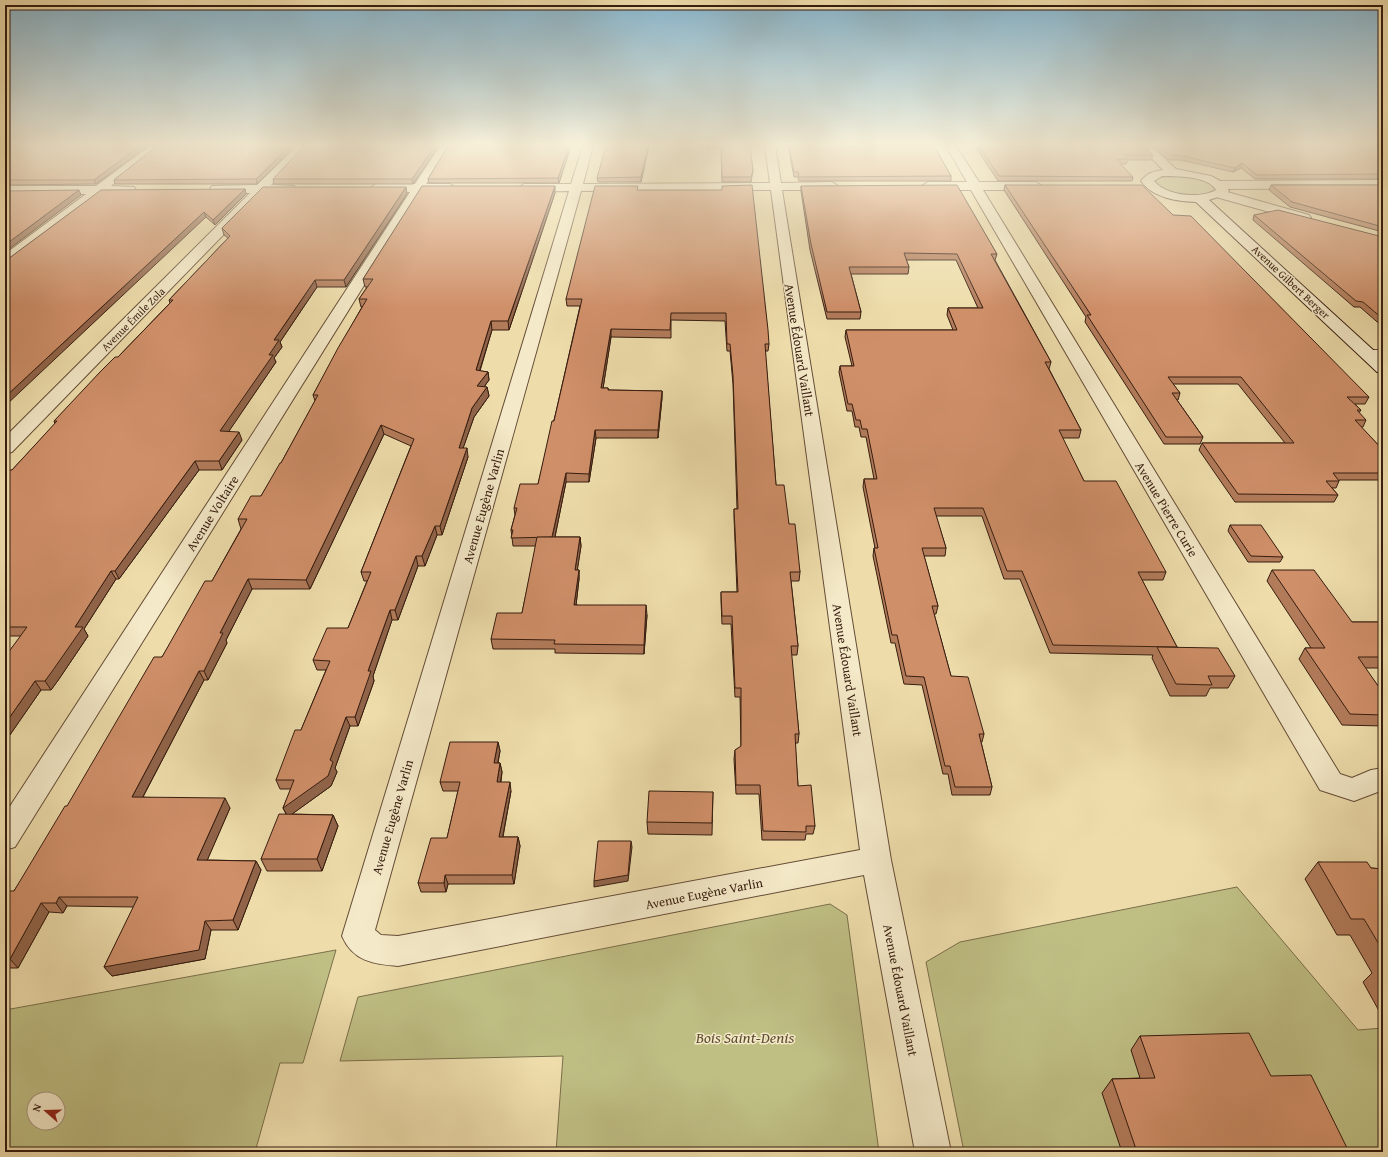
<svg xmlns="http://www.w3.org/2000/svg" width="1388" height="1157" font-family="'Gentium Book Plus',serif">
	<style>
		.green { fill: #bfbf84; stroke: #7a6e4a; fill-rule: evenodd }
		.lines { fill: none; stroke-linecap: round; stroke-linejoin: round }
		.street-casing { stroke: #644c36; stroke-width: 2 }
		.secondary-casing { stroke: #361c0f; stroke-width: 2 }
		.street { fill: #f4e9c8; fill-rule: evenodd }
		.secondary { fill: #f4e9c8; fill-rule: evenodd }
		.wall { fill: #b27b5a; stroke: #361c0f }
		.shaded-wall { fill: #91644a; stroke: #361c0f }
		.building { fill: #cf8f69; stroke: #361c0f }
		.labels { text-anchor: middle; stroke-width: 3; stroke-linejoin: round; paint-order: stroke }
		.far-street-label { font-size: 11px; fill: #361c0f; stroke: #f4e9c8 }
		.street-label { font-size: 13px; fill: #361c0f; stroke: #f4e9c8 }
		.near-park-label { font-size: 16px; font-style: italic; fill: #5f4d32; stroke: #f4e9c8 }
	</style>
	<rect width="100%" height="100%" fill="#eeddab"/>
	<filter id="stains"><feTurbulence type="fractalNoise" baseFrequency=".005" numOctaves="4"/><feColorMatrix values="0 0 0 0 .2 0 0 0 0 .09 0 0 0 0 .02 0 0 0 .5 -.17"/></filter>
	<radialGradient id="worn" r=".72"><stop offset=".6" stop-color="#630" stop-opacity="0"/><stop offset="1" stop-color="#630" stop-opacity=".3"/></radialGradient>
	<g class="green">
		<path d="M1167 176C1184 177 1204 175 1216 189L1214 192C1197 196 1167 199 1155 182L1156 179Z"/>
		<polygon points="1237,887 1358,1030 1383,1028 1383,1152 964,1152 926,962 960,942"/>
		<polygon points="830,904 847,915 879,1152 556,1152 563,1056 340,1061 358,997"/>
		<path d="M336 950 303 1063H280L255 1152H5V1010ZM34 1099H58V1123H34Z"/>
	</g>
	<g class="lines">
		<defs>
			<g id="street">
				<polygon points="150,146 162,146 111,186 134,187 136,190 134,193 101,194 10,263 5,264 5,254 86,194 5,194 5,186 96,186"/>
				<polygon points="297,146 308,146 271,185 294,186 296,189 294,192 264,193 12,452 5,454 5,437 250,193 216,193 212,192 210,189 212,186 257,185"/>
				<polygon points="440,146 450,146 426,184 450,184 456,188 450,192 422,192 15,847 5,850 5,814 410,192 376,192 370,188 376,184 415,184"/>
				<path d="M583 146H593L583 184 770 183 765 146H775L781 183 832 182 838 186 832 190H782L891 860 951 1152H915L864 875 398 966C373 964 353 961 342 936L569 191 524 192 518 188 524 184H571ZM771 190 860 850 398 936 381 935 375 930 581 191Z"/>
				<polygon points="946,146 956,146 979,182 1036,182 1042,186 1036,190 983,190 1340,774 1352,778 1371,770 1383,768 1383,790 1354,801 1320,790 971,190 928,190 922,186 928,182 967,182"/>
				<polygon points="1383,180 1383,188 1220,189 1214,185 1220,181"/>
				<polygon points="1220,190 1309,215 1311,218 1305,222 1216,197 1214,194"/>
				<polygon points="1369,350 1383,350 1383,360 1363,358 1361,355 1363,352"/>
			</g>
			<path id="secondary" d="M1140 146H1151L1176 169 1211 176 1224 183 1229 191 1227 194 1209 200 1383 359V373L1377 372 1196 202C1176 201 1153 198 1141 181 1147 173 1154 171 1163 170ZM1162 176C1176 176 1209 176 1216 190 1200 199 1166 196 1154 181Z"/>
		</defs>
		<use href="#street" class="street-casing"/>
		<use href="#secondary" class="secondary-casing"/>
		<use href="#street" class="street"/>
		<use href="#secondary" class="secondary"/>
	</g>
	<g class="wall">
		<polygon points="5,146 148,146 96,184 5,185"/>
		<polygon points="157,146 296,146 257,184 115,184 114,180"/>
		<polygon points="439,146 413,184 274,184 273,179"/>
		<polygon points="448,146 571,146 559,183 429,183 428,179"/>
		<polygon points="649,146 641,182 598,182 597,178"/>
		<polygon points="707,146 750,146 753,171 752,176 751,182 722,182 721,148 707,148"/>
		<polygon points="788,146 934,146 951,176 951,181 799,181 798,177 794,177"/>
		<polygon points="975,146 1143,146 1153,155 1151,160 1128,160 1126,164 1120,164 1133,177 1132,181 998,181"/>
		<polygon points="1153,146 1383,146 1383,179 1255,179 1241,168 1233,172 1181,160 1168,160"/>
		<polygon points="1005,185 1173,215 1369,397 1365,404 1355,404 1361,410 1359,413 1366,420 1363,427 1361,427 1383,450 1383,480 1339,480 1339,481 1336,488 1332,488 1338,495 1334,502 1235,502 1199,450 1202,443 1285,443 1238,384 1173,384 1180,393 1178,400 1177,400 1203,437 1200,444 1164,444 1085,322 1086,317 1004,190"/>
		<polygon points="1271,185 1383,185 1383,232 1290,207 1269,190"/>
		<polygon points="801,186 997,254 995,260 1051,362 1049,369 1081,430 1079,438 1062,438 1084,481 1166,572 1163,580 1142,580 1177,647 1235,676 1228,688 1210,688 1206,696 1170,696 1152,658 1153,655 1050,653 1020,579 1004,579 982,516 936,516 946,548 945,556 924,556 938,606 936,614 934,614 951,676 984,734 982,742 981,742 992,787 990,795 952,795 948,774 943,774 922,685 904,684 895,643 891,643 873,556 874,548 875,548 863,487 864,479 874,479 866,437 861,437 859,427 855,427 852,411 847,411 839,372 840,366 852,366 845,337 846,330 953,330 947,315 948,308 978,308 956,260 906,260 909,267 908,274 851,274 861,312 860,319 827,319 810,250 801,191"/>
		<polygon points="245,189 246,194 215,225 206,217 5,260"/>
		<polygon points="638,190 769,344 768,351 765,351 776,485 789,524 800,572 799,581 791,581 798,646 797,655 791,655 799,734 798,743 795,743 798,786 815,826 813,834 806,834 805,840 762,840 759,794 736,794 734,759 735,750 741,747 740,697 735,697 731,624 722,624 721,601 721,592 737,592 734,517 734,509 737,509 733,384 730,351 727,351 725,321 671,320 671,338 611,337 603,388 608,388 609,390 662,391 662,398 658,438 596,438 589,482 566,482 555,537 580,537 581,546 577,570 579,570 579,579 576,605 647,615 644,654 555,653 555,649 493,649 491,639 522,613 536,546 513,546 511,530 515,515 514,508 538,484 556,412 580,306 567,306 566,299"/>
		<polygon points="555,193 509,330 492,330 480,371 488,372 489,380 484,387 487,387 489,396 474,417 463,448 468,457 442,535 437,535 425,566 418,566 398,620 392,620 373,676 374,681 358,726 350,726 335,768 337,772 331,786 292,814 333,815 338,826 322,871 267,871 261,859 286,814 283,808 291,789 280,789 276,780 301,730 326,670 317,670 313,660 348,628 367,581 364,581 361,572 411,446 384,434 310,589 252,589 226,640 227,643 208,680 204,680 143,797 230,808 207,860 256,861 261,870 238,930 211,930 205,959 112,976 104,967 134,907 67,906 63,913 49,912 18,968 5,968 5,894 14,891 162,657 212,581 241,529 238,519 261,496 281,463 315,401 313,395 362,307 361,307 359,299 367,287 365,287 363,279"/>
		<polygon points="407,194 346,287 317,287 280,342 282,347 274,358 276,362 228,432 242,440 222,470 199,470 119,579 116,579 84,629 88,636 59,679 51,690 41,690 5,742 5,657 21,636 5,636 5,473 12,470 55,424 54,421 118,357 170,303 169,300 228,238 224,235 222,228"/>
		<polygon points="1254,215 1383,237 1383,327 1360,307 1354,307 1253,220"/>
		<polygon points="1230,525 1283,557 1280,562 1248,562 1228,531"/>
		<polygon points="1272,570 1352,622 1383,622 1383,668 1365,668 1383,693 1383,726 1342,725 1299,659 1305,648 1311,648 1267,581"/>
		<polygon points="498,742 500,751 498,763 500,763 502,772 501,782 511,791 503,837 518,837 520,846 514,884 448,884 446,892 421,892 418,883 447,838 458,791 443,791 440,782"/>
		<polygon points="713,792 712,835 648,834 647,822"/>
		<polygon points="1318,862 1371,868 1383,869 1383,1018 1363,982 1372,973 1350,935 1337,935 1305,879"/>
		<polygon points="1140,1036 1271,1076 1349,1152 1122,1152 1102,1093 1112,1079 1140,1078 1131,1050"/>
	</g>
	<g class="shaded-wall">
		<polygon points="140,146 148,146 96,184 94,180"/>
		<polygon points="290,146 296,146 257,184 256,179"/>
		<polygon points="435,146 439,146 413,184 412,179"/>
		<polygon points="569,146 571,146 559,183 558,178"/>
		<polygon points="648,146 649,146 641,182 641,177"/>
		<polygon points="1242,163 1241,168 1233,172 1235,168"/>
		<polygon points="555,186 555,193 509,330 508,321"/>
		<polygon points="406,187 407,194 346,287 344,280"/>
		<polygon points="245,189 246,194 215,225 213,220"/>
		<polygon points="79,190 81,195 5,252 5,245"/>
		<polygon points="204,212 206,217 5,406 5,397"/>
		<polygon points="315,280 317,287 280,342 282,347 274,358 276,362 223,440 220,431 269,355 274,340"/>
		<polygon points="491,321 492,330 477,379 476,370"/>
		<polygon points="611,329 611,337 602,395 601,388"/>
		<polygon points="488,372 489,380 478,395 477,386"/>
		<polygon points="487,387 489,396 474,417 460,457 459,448 472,408"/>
		<polygon points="662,391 662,398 658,438 658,430"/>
		<polygon points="381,425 384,434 310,589 306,580"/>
		<polygon points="595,430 596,438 589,482 589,474"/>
		<polygon points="239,432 242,440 222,470 219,461"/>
		<polygon points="467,448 468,457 442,535 440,526"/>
		<polygon points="195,461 199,470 119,579 115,571"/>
		<polygon points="566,473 566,482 553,546 552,538"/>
		<polygon points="435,526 437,535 425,566 422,556"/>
		<polygon points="580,537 581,546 576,579 575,570"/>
		<polygon points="416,556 418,566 398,620 395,610"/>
		<polygon points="579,570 579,579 575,614 574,605"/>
		<polygon points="111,571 116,579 84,629 88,636 59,679 51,690 45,681 75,627"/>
		<polygon points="248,579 252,589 226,640 227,643 208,680 204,671 220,633"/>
		<polygon points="646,605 647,615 644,654 644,645"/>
		<polygon points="390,610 392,620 373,676 374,681 358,726 355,717 368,671"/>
		<polygon points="199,671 204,680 138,806 132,797"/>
		<polygon points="35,681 41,690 5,742 5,724"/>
		<polygon points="346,717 350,726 335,768 337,772 331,786 288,817 283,808 330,760"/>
		<polygon points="498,742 500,751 496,772 494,763"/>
		<polygon points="500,763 502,772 499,791 497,782"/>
		<polygon points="510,782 511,791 501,846 499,837"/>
		<polygon points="225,798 230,808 203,870 197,860"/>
		<polygon points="333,815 338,826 322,871 317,859"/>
		<polygon points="518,837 520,846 514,884 512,875"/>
		<polygon points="631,841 632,847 628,881 594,887 594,881"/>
		<polygon points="256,861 261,870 238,930 233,920"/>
		<polygon points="445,875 448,884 446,892 444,883"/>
		<polygon points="59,897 67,906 63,913 56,903"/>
		<polygon points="41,903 49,912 18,968 10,959"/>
		<polygon points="205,921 211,930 205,959 112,976 104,967"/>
	</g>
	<g class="building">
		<polygon points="5,146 140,146 94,180 5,180"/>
		<polygon points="157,146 290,146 256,179 114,180"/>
		<polygon points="304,146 435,146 412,179 273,179"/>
		<polygon points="448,146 569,146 558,178 428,179"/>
		<polygon points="606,146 648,146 641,177 597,178"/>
		<polygon points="721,146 750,146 753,171 751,177 722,177"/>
		<polygon points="789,146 934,146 951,176 799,177 798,172 794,172"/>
		<polygon points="979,146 1143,146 1153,155 1124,155 1128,159 1116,159 1133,177 999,176"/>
		<polygon points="1159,146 1383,146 1383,174 1257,175 1242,163 1235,168 1182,156 1170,155"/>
		<polygon points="752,185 768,330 769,344 765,344 776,485 784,485 789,524 795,524 800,572 790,572 798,646 791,646 799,734 795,734 798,786 811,785 815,826 806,826 806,832 763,831 760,785 736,785 735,750 741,746 741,688 735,688 732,616 722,616 721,592 738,592 734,509 738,509 733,376 730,344 727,344 726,313 671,313 670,330 611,329 601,388 608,388 608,390 662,391 658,430 595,430 589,474 566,473 552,537 511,538 513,530 511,530 517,508 514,508 520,484 538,484 552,421 554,421 556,412 582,299 566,299 595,186 638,186 637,190 722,190 722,186"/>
		<polygon points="957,185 997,254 991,254 1051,362 1045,362 1081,430 1059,430 1084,481 1116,481 1166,572 1138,572 1177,647 1053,645 1022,571 1007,571 983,508 934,508 946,548 922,548 938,606 932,606 951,676 968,677 984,734 979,734 992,787 955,787 950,766 945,766 924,677 906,676 897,635 892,635 874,548 878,548 864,479 877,479 867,429 862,429 860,420 856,420 852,404 848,404 840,366 854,366 846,330 957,330 948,308 983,308 957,254 904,253 909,267 849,267 861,312 827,312 811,244 801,186"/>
		<polygon points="1005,185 1142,185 1173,215 1191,216 1369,397 1347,397 1361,410 1357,410 1366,420 1355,420 1383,450 1383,473 1333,473 1339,481 1326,481 1338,495 1238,494 1202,443 1294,443 1241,377 1168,377 1180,393 1172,393 1203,437 1166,437 1087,315 1091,315"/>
		<polygon points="1271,185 1383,185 1383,227 1292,202"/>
		<polygon points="422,186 555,186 508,321 491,321 476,370 488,372 477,386 487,387 472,408 459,448 467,448 440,526 435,526 422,556 416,556 395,610 390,610 368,671 371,671 355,717 346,717 330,760 333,762 328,776 283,808 294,780 276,780 295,730 301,730 330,661 313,660 327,628 348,628 371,572 361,572 414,439 381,425 306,580 248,579 220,633 223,633 204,671 199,671 132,797 225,798 197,860 256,861 233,920 205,921 199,950 104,967 138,897 59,897 56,903 41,903 10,959 5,959 5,894 7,891 14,891 65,806 67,806 154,657 162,657 205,581 212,581 247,519 238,519 251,496 261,496 280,463 281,463 318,395 313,395 338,348 367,299 359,299 373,279 363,279"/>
		<polygon points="263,187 406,187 344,280 315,280 274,340 279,340 269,355 273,355 220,431 239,432 219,461 195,461 115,571 111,571 75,627 83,627 53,670 45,681 35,681 5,724 5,657 27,627 5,627 5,473 8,470 12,470 57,421 54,421 100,372 115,357 118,357 173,300 169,300 230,236 222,228"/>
		<polygon points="245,189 213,220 204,212 5,397 5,260 8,259 101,190"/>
		<polygon points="79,190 5,245 5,191"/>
		<polygon points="1278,210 1383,237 1383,319 1363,302 1356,301 1254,215"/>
		<polygon points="1230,525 1261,525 1283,557 1251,556"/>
		<polygon points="537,537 580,537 575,570 579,570 574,605 646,605 644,645 554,644 555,640 491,639 497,613 522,613"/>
		<polygon points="1272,570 1314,570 1352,622 1383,622 1383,657 1358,657 1383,693 1383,715 1350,714 1305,648 1325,648"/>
		<polygon points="1157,647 1218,648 1235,676 1208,676 1212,685 1176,684"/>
		<polygon points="450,742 498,742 494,763 500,763 497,782 510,782 499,837 518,837 512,875 445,875 444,883 418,883 431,838 447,838 460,782 440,782"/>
		<polygon points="649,791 713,792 712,823 647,822"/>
		<polygon points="279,814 333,815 317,859 261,859"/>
		<polygon points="598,841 631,841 628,875 594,881"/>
		<polygon points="1318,862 1367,862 1371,868 1383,869 1383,951 1364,919 1351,919"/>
		<polygon points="1378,966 1383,966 1383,974"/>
		<polygon points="1249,1033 1271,1076 1311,1075 1349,1152 1137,1152 1112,1079 1155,1078 1140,1036"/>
	</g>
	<linearGradient id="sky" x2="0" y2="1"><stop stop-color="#88b7cf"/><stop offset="0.47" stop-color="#f7f0d9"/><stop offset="1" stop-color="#f7f0d9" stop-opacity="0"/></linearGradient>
	<rect width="1388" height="308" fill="url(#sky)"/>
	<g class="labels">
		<g class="far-street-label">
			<text transform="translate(1291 282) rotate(43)" y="4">Avenue Gilbert Berger</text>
			<text transform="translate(133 319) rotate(-45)" y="4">Avenue Émile Zola</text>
		</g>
		<g class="street-label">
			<text transform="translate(800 350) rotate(81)" y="5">Avenue Édouard Vaillant</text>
			<text transform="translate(483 506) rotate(-74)" y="5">Avenue Eugène Varlin</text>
			<text transform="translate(1167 509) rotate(59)" y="5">Avenue Pierre Curie</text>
			<text transform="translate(212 513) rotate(-58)" y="5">Avenue Voltaire</text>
			<text transform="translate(848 670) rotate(81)" y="5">Avenue Édouard Vaillant</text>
			<text transform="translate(392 817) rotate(-74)" y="5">Avenue Eugène Varlin</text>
			<text transform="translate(704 893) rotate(-11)" y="5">Avenue Eugène Varlin</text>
			<text transform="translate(901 990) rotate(79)" y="5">Avenue Édouard Vaillant</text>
		</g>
		<g class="near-park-label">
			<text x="745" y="1043">Bois Saint-Denis</text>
		</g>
	</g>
	<rect width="1388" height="1157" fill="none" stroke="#eeddab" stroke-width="20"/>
	<rect x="6" y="6" width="1376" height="1145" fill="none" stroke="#361c0f" stroke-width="2"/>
	<rect x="10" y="10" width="1368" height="1137" fill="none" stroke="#361c0f"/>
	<g transform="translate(46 1111) rotate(290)"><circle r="19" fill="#f4e9c8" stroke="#a8977e"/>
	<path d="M0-3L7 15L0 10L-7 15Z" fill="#8f2418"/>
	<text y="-6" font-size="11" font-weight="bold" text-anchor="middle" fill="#361c0f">N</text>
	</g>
	<rect width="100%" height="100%" filter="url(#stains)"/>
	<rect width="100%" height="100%" fill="url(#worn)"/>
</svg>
